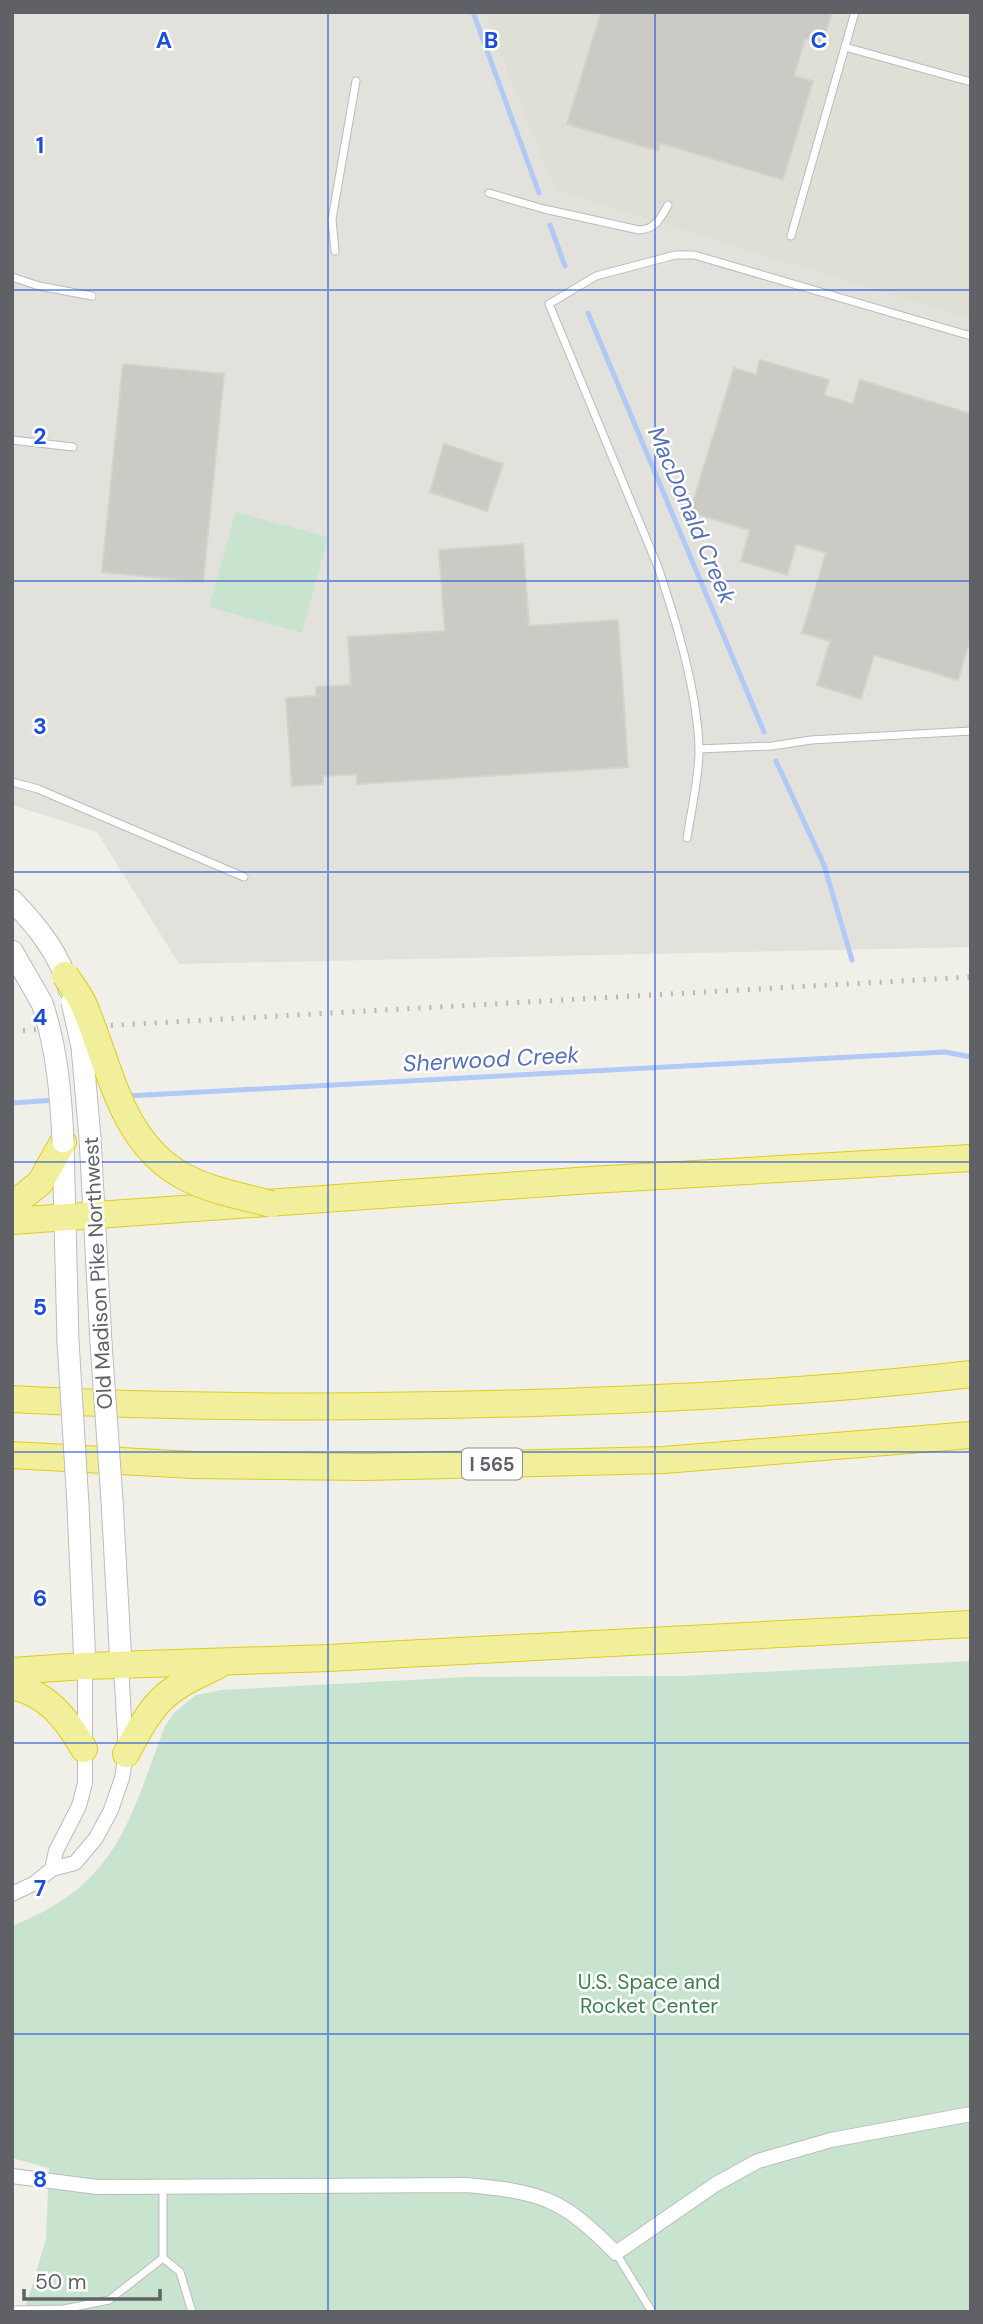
<svg xmlns="http://www.w3.org/2000/svg" width="983" height="2324" font-family="'DM Sans',sans-serif">
	<style>
		.industrial { fill: #e2e1dc }
		.education { fill: #dfdfd6 }
		.green { fill: #c8e4ce }
		.lines { fill: none; stroke-linecap: round; stroke-linejoin: round }
		.stream { stroke: #b1c9f7; stroke-width: 5 }
		.building { fill: #cbcac5; stroke: #d4d3c7; stroke-width: 2 }
		.service-casing { stroke: #babbc0; stroke-width: 9 }
		.minor-casing { stroke: #babbc0; stroke-width: 16 }
		.secondary-casing { stroke: #bbbcc2; stroke-width: 23 }
		.motorway-casing { stroke: #e0cc18; stroke-width: 28 }
		.service { stroke: #fff; stroke-width: 7 }
		.minor { stroke: #fff; stroke-width: 14 }
		.secondary { stroke: #fff; stroke-width: 21 }
		.motorway { stroke: #f2ef9c; stroke-width: 26 }
		.rail { stroke: #b7b8b8; stroke-width: 5; stroke-dasharray: 2 9; stroke-linecap: butt }
		.secondary-bridge-casing { stroke: #bbbcc2; stroke-width: 23; stroke-linecap: butt }
		.motorway-bridge-casing { stroke: #e0cc18; stroke-width: 28; stroke-linecap: butt }
		.secondary-bridge { stroke: #fff; stroke-width: 21 }
		.motorway-bridge { stroke: #f2ef9c; stroke-width: 26 }
		.grid { fill: none; stroke: #1d4ed8; stroke-width: 2; stroke-opacity: 0.55 }
		.labels { text-anchor: middle; stroke-width: 5; stroke-linejoin: round; paint-order: stroke }
		.shield { fill: #fff; stroke: #8f9095; stroke-width: 2 }
		.shield-label { font-size: 19px; font-weight: bold; fill: #5f6167 }
		.street-label { font-size: 21px; fill: #5f6167; stroke: #fff }
		.park-label { font-size: 21px; fill: #3e7f4f; stroke: #fff }
		.water-label { font-size: 23px; font-style: italic; fill: #5570b9; stroke: #fff }
		.grid-label { font-size: 23px; text-anchor: middle; font-weight: bold; fill: #1d4ed8; stroke: #fff; stroke-width: 5; stroke-linejoin: round; paint-order: stroke }
	</style>
	<rect width="100%" height="100%" fill="#f0f0e8"/>
	<polygon class="industrial" points="12,12 483,12 555,191 971,320 971,947 179,964 97,832 12,805"/>
	<polygon class="education" points="483,12 971,12 971,320 555,191"/>
	<g class="green">
		<polygon points="236,512 328,537 302,633 209,607"/>
		<path d="M971 1661V2312H24L46 2239 49 2168 12 2158V1926C118 1884 128 1823 165 1726L174 1713 196 1695 221 1690 466 1677 684 1676Z"/>
	</g>
	<g class="lines">
		<g class="stream">
			<polyline points="473,12 539,193"/>
			<polyline points="550,225 565,266"/>
			<polyline points="588,313 764,732"/>
			<polyline points="776,761 824,865 852,960"/>
			<polyline points="127,1096 945,1052 971,1057"/>
			<polyline points="12,1103 55,1100"/>
		</g>
	</g>
	<g class="building">
		<polygon points="601,12 832,12 823,43 805,39 794,76 813,81 783,180 660,143 658,151 567,124"/>
		<polygon points="760,360 829,380 824,395 853,404 860,380 971,414 971,636 958,680 874,655 861,699 817,685 830,641 802,633 826,553 796,544 787,575 741,561 750,530 690,512 734,368 756,375"/>
		<polygon points="123,364 224,374 203,582 102,572"/>
		<polygon points="444,444 503,464 487,511 430,492"/>
		<polygon points="523,544 529,626 618,620 628,767 357,784 357,774 323,776 323,784 292,786 286,698 316,696 316,687 351,685 348,637 445,631 439,550"/>
	</g>
	<g class="lines">
		<defs>
			<g id="service">
				<polyline points="845,47 971,82"/>
				<path d="M489 193 544 209 639 230C656 229 661 218 668 205"/>
				<polyline points="791,236 855,12"/>
				<polyline points="335,251 332,219 356,81"/>
				<polyline points="12,277 39,286 92,296"/>
				<polyline points="12,440 73,447"/>
				<polyline points="699,749 772,746 811,740 971,731"/>
				<polyline points="12,782 38,789 244,877"/>
				<path d="M687 838C691 811 700 773 699 747 697 690 676 621 658 567L549 304 596 276 675 255H694L971 336"/>
				<polyline points="163,2187 163,2258 180,2272 192,2312"/>
				<polyline points="616,2253 652,2312"/>
				<polyline points="12,2310 64,2309 109,2300 163,2258"/>
			</g>
			<g id="minor">
				<polyline points="52,1869 56,1851 79,1806 85,1783 85,1666"/>
				<polyline points="12,1894 35,1883 52,1869 75,1863 96,1838 111,1810 122,1778 126,1754 121,1665"/>
				<path d="M12 2176 97 2187 466 2185C542 2192 562 2198 616 2253L716 2184 758 2161 831 2140 971 2114"/>
			</g>
			<g id="secondary">
				<path d="M12 900C36 925 61 955 69 989"/>
				<polyline points="12,951 42,1003"/>
				<polyline points="90,1138 101,1343"/>
				<polyline points="63,1142 68,1341"/>
				<polyline points="112,1500 121,1665"/>
				<polyline points="78,1505 85,1666"/>
			</g>
			<g id="motorway">
				<polyline points="12,1205 40,1183 63,1142"/>
				<polyline points="12,1221 591,1180 971,1158"/>
				<path d="M12 1399C196 1409 380 1408 564 1402 699 1397 836 1390 971 1374"/>
				<polyline points="12,1455 193,1465 366,1467 664,1460 971,1435"/>
				<polyline points="12,1671 85,1666 328,1658 971,1624"/>
				<path d="M12 1686C48 1694 66 1718 84 1749"/>
				<path d="M126 1754C155 1700 161 1692 217 1666"/>
			</g>
		</defs>
		<use href="#service" class="service-casing"/>
		<use href="#minor" class="minor-casing"/>
		<use href="#secondary" class="secondary-casing"/>
		<use href="#motorway" class="motorway-casing"/>
		<use href="#service" class="service"/>
		<use href="#minor" class="minor"/>
		<use href="#secondary" class="secondary"/>
		<use href="#motorway" class="motorway"/>
		<polyline class="rail" points="12,1031 971,977"/>
		<defs>
			<g id="secondary-bridge">
				<polyline points="72,1002 82,1047 90,1138"/>
				<path d="M42 1003C57 1049 61 1094 63 1142"/>
				<polyline points="68,1341 78,1505"/>
				<polyline points="101,1343 112,1500"/>
			</g>
			<path id="motorway-bridge" d="M65 975C71 984 78 993 83 1003 110 1064 119 1141 183 1176 210 1191 242 1196 271 1204"/>
		</defs>
		<use href="#secondary-bridge" class="secondary-bridge-casing"/>
		<use href="#motorway-bridge" class="motorway-bridge-casing"/>
		<use href="#secondary-bridge" class="secondary-bridge"/>
		<use href="#motorway-bridge" class="motorway-bridge"/>
	</g>
	<path class="grid" d="M328 12V2312M655 12V2312M12 290H971M12 581H971M12 872H971M12 1162H971M12 1452H971M12 1743H971M12 2034H971"/>
	<g class="labels">
		<rect class="shield" x="462" y="1448.5" width="60" height="31" rx="5"/>
		<g class="shield-label">
			<text x="492" y="1471">I 565</text>
		</g>
		<g class="street-label">
			<text transform="translate(98 1273) rotate(-93)" y="7">Old Madison Pike Northwest</text>
		</g>
		<g class="park-label">
			<text x="649" y="1989">U.S. Space and<tspan x="649" dy="24">Rocket Center</tspan></text>
		</g>
		<g class="water-label">
			<text transform="translate(692 515) rotate(67)" y="8">MacDonald Creek</text>
			<text transform="translate(491 1059) rotate(-3)" y="8">Sherwood Creek</text>
		</g>
	</g>
	<g class="grid-label">
		<text x="164" y="48">A</text>
		<text x="491" y="48">B</text>
		<text x="819" y="48">C</text>
		<text x="40" y="153">1</text>
		<text x="40" y="444">2</text>
		<text x="40" y="734">3</text>
		<text x="40" y="1025">4</text>
		<text x="40" y="1315">5</text>
		<text x="40" y="1606">6</text>
		<text x="40" y="1896">7</text>
		<text x="40" y="2187">8</text>
	</g>
	<rect width="983" height="2324" fill="none" stroke="#5f6167" stroke-width="28"/>
	<path d="M24 2289v10h136v-10" fill="none" stroke="#5f6167" stroke-width="3.5"/>
	<text x="35" y="2289" font-size="21" fill="#5f6167" stroke="#ffffff" stroke-width="5" paint-order="stroke">50 m</text>
</svg>
